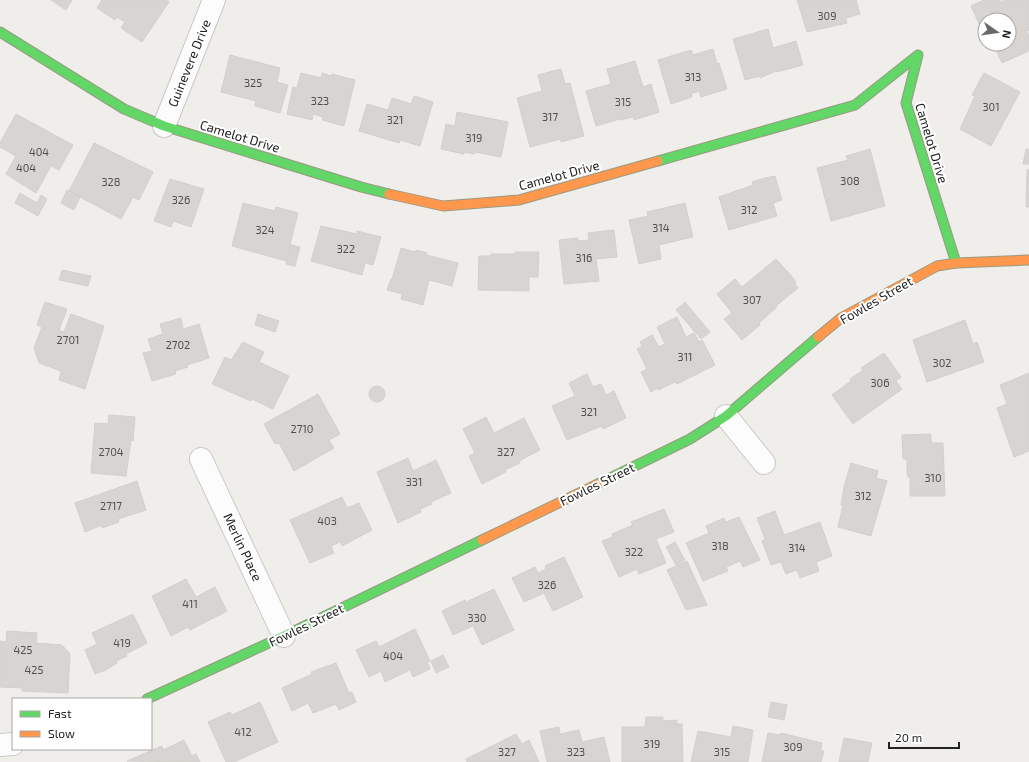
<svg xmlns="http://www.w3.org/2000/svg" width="1029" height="762" font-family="'Exo 2',sans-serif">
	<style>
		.building { fill: #d7d4d2; stroke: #d3d0cc }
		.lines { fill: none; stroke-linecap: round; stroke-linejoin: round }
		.street-casing { stroke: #c9c8c7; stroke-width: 24 }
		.fast-casing { stroke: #999a82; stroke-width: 11 }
		.slow-casing { stroke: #999a82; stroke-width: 11 }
		.street { stroke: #fdfcfc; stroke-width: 22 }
		.fast { stroke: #63d668; stroke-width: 9 }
		.slow { stroke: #ff974d; stroke-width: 9 }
		.labels { text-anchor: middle; stroke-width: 4; stroke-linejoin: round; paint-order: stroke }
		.number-label { font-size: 11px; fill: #4f4e4e }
		.street-label { font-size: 13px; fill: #222; stroke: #fff }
	</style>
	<rect width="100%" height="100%" fill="#f0eeeb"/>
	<g class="building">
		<polygon points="51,0 72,0 66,10"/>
		<polygon points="102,0 166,0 169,2 142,42 121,28 125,22 117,17 115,20 97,8"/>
		<polygon points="797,0 856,0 860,14 846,18 847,23 807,32"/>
		<polygon points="984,0 1000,0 1001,2 1005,0 1029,0 1029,30 1027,31 1029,36 1029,51 1002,63 993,44 1009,44 1009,20 985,20 985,32 984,29 982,30 971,6"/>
		<polygon points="768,29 773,48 796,41 803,65 777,72 776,71 760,78 760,76 745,80 733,39"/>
		<polygon points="713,49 717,64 719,63 727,89 701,97 699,91 691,94 692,97 671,104 658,60 691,50 693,55"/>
		<polygon points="230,55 280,68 277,82 288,85 280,113 255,106 256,101 221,92"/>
		<polygon points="635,61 643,87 651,84 659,112 634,120 633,117 620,120 620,119 596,126 586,91 611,84 607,69"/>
		<polygon points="561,69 565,84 570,83 584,136 561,142 561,139 530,147 517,98 542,91 538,75"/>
		<polygon points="301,73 321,78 322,73 331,76 332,74 355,80 344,126 322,120 323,117 313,114 312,120 287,114 293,87 297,88"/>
		<polygon points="984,73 1020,92 991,146 960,129 975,96 972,95"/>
		<polygon points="414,96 433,102 420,146 400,140 399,143 359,131 367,104 388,110 392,98 411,104"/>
		<polygon points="457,112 508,122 501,157 475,152 475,154 464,152 464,154 441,149 446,124 455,126"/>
		<polygon points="16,114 73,145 59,170 51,166 36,193 6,174 16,156 0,147 0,143"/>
		<polygon points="94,143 153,172 139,200 133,197 121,219 69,191"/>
		<polygon points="870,149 885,206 831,221 817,168 848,160 846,156"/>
		<polygon points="1026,149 1029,149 1029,164 1023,164"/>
		<polygon points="1027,170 1029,170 1029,207 1026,207"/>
		<polygon points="775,176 782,200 773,203 777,216 729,230 719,197 753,185 752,182 765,178"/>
		<polygon points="170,179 204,189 191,227 173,221 171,227 154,221"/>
		<polygon points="67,190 80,197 74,210 61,203"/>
		<polygon points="20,193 37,203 41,195 47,199 38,216 15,203"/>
		<polygon points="243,203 275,211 276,207 298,213 286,261 232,246"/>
		<polygon points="685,203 693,237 659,245 661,259 639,264 629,220 648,216 647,212"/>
		<polygon points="321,226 357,234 357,231 381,237 373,265 365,263 362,275 311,261"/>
		<polygon points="614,230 617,257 596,259 599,281 564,284 559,240 578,238 578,241 589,240 588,233"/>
		<polygon points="291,245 300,247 295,266 286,264"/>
		<polygon points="401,248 415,252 416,250 427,253 426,255 458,263 452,286 429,280 423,305 401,299 402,294 387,290 391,279 392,279"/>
		<polygon points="515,252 539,252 538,277 529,277 529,291 478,290 479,256 491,256 491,254 515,254"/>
		<polygon points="776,259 794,279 796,283 795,284 798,288 776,306 777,307 759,323 760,325 742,340 724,319 732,313 717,294 735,279 742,287"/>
		<polygon points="62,270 91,276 88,286 59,280"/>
		<polygon points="45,302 67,309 59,330 64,332 71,314 104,326 85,389 59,380 61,371 39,363 34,348 42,327 37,325"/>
		<polygon points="685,302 710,332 701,339 676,310"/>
		<polygon points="258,314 279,321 275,332 255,325"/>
		<polygon points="677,317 686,337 694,333 699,342 702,340 715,365 677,384 675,382 658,390 657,388 651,392 641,372 647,369 637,349 642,346 640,342 652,335 659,347 665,344 657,327"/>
		<polygon points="181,318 183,329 199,324 209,358 187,365 188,367 175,371 176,374 152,381 143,353 152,351 148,339 163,334 160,324"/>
		<polygon points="965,320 973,344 977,342 984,362 927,382 913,340"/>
		<polygon points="243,342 264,352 259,362 289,376 273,409 252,399 251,401 212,384 225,357 231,360"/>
		<polygon points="884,353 901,377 896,381 902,389 853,424 832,395 851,381 850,379 863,370 861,368"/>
		<polygon points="1029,373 1029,451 1014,457 997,408 1007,404 1000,385"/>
		<polygon points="587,374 593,387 601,384 606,395 614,391 626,418 603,429 602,426 567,440 552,406 575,396 569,383"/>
		<circle cx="377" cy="394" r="8"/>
		<polygon points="318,394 340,434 329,440 334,448 294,471 279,443 275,444 264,424"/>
		<polygon points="109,415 135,417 133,441 131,440 126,476 91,473 95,423 108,424"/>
		<polygon points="486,417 494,433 524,418 540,450 519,461 520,463 505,470 506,472 482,484 469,456 475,453 463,429"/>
		<polygon points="931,434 931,443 943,443 945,496 910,496 910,477 908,477 907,473 907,459 903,459 902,435"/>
		<polygon points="408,458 413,471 436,460 451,493 431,502 432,504 420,509 421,512 398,523 377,472"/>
		<polygon points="851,463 878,471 876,478 887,481 871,536 838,527 843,505 841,505 844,487"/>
		<polygon points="137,481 146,510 118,519 119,522 102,528 102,525 85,532 75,503"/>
		<polygon points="342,497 347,508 359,503 372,530 342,546 340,542 331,546 334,553 310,563 290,520"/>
		<polygon points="664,509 674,532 656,539 666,563 639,574 637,569 619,577 602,541 613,537 612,534 633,525 631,522"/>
		<polygon points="775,511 784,535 820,522 832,556 816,562 819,571 800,578 797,570 786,574 781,562 771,565 762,541 765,539 757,518"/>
		<polygon points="739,517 760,560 743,567 740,561 726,567 728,571 703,581 686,543 709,533 706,526 724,518 726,522"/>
		<polygon points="675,542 685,560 676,565 666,547"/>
		<polygon points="564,557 583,597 553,611 544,593 524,602 512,578 535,567 538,573 546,569 545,566"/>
		<polygon points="687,561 707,605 686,610 667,570"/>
		<polygon points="186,579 196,597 215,587 227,611 190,630 188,627 171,636 152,596"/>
		<polygon points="494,589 514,630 482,645 473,626 453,635 442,611 465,600 466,602"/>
		<polygon points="133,614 147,643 126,654 127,656 116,661 117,663 106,670 95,674 85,650 97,644 92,633"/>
		<polygon points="415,629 430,661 427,662 430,669 413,677 410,670 385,682 381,671 369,677 356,650 376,641 379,647"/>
		<polygon points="7,631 37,633 36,643 62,645 70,654 68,693 22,691 22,688 0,687 0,641 6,642"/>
		<polygon points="443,655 449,667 436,673 431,661"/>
		<polygon points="336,663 349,693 352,692 356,702 339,710 336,704 313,713 308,703 292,711 282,688 312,674 311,672"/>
		<polygon points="260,702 278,742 234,762 226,762 208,722 230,712 232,715"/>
		<polygon points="771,702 787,705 784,720 768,717"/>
		<polygon points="646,717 663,717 663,721 677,720 677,724 682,724 683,762 622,762 622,727 645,727"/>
		<polygon points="733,726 753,730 748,762 691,762 698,731 731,737"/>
		<polygon points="559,727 560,734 579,730 582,742 604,737 610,762 547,762 540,731"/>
		<polygon points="768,733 780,735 781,733 822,743 821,751 824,751 821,762 762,762"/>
		<polygon points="516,734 522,744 529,740 539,762 467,762 466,759"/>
		<polygon points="844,738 872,743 868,762 839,762"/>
		<polygon points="184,740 192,756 196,754 200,762 127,761 162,746 163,750"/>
	</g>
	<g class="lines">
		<defs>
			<g id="street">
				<polyline points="164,126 214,0"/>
				<polyline points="726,416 764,463"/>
				<polyline points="201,459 284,636"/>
				<polyline points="0,745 13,744"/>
			</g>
			<g id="fast">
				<polyline points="0,32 124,109 164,126 361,187 389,194"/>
				<polyline points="658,161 855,105 918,55 906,103 956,263"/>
				<polyline points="598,484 690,439 726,416 818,337"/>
				<polyline points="147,699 284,636 482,540"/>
			</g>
			<g id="slow">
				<polyline points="389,194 443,206 519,200 658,161"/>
				<polyline points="818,337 841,318 937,266 956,263 1029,260"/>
				<polyline points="482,540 598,484"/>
			</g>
		</defs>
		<use href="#street" class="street-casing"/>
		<use href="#fast" class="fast-casing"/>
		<use href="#slow" class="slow-casing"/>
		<use href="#street" class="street"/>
		<use href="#fast" class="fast"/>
		<use href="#slow" class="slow"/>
	</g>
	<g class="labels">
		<g class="number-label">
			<text x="827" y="20">309</text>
			<text x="693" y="81">313</text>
			<text x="253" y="87">325</text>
			<text x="320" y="105">323</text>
			<text x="623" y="106">315</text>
			<text x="991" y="111">301</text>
			<text x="550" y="121">317</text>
			<text x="395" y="124">321</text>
			<text x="474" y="142">319</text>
			<text x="39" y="156">404</text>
			<text x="26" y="172">404</text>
			<text x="850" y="185">308</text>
			<text x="111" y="186">328</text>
			<text x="181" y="204">326</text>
			<text x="749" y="214">312</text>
			<text x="661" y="232">314</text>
			<text x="265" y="234">324</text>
			<text x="346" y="253">322</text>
			<text x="584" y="262">316</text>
			<text x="752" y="304">307</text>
			<text x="68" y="344">2701</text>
			<text x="178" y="349">2702</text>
			<text x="685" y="361">311</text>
			<text x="942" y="367">302</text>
			<text x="880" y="387">306</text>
			<text x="589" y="416">321</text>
			<text x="302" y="433">2710</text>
			<text x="111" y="456">2704</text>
			<text x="506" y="456">327</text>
			<text x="933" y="482">310</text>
			<text x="414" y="486">331</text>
			<text x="863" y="500">312</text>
			<text x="111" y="510">2717</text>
			<text x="327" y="525">403</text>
			<text x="720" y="550">318</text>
			<text x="797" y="552">314</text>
			<text x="634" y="556">322</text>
			<text x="547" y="589">326</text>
			<text x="190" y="608">411</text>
			<text x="477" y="622">330</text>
			<text x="122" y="647">419</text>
			<text x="23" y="654">425</text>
			<text x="393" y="660">404</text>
			<text x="34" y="674">425</text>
			<text x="243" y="736">412</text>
			<text x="652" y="748">319</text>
			<text x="793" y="751">309</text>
			<text x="507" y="756">327</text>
			<text x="576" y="756">323</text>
			<text x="722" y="756">315</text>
		</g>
		<g class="street-label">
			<text transform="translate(189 63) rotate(-68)" y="5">Guinevere Drive</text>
			<text transform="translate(240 136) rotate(17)" y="5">Camelot Drive</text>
			<text transform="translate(932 143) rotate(73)" y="5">Camelot Drive</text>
			<text transform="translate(559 175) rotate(-15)" y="5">Camelot Drive</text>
			<text transform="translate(876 300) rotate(-30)" y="5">Fowles Street</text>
			<text transform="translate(597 484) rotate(-26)" y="5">Fowles Street</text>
			<text transform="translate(243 547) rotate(65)" y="5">Merlin Place</text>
			<text transform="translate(306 625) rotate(-26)" y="5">Fowles Street</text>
		</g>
	</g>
	<rect x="12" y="698" width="140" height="52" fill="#ffffff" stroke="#a7a7a7"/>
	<rect x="20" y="711" width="20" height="6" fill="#63d668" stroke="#a7a7a7"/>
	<text x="48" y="718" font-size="12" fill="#222222">Fast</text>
	<rect x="20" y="731" width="20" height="6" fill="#ff974d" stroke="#a7a7a7"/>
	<text x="48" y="738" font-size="12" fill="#222222">Slow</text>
	<g transform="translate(997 32) rotate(103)"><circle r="19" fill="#ffffff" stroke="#a7a7a7"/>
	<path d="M0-3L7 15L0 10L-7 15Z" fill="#6a6968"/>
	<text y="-6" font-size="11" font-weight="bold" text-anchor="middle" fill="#222222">N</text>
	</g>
	<path d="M889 742v6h70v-6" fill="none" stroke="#222222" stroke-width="2"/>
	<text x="895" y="742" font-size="12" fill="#222222" stroke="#ffffff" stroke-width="3" paint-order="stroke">20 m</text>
</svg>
